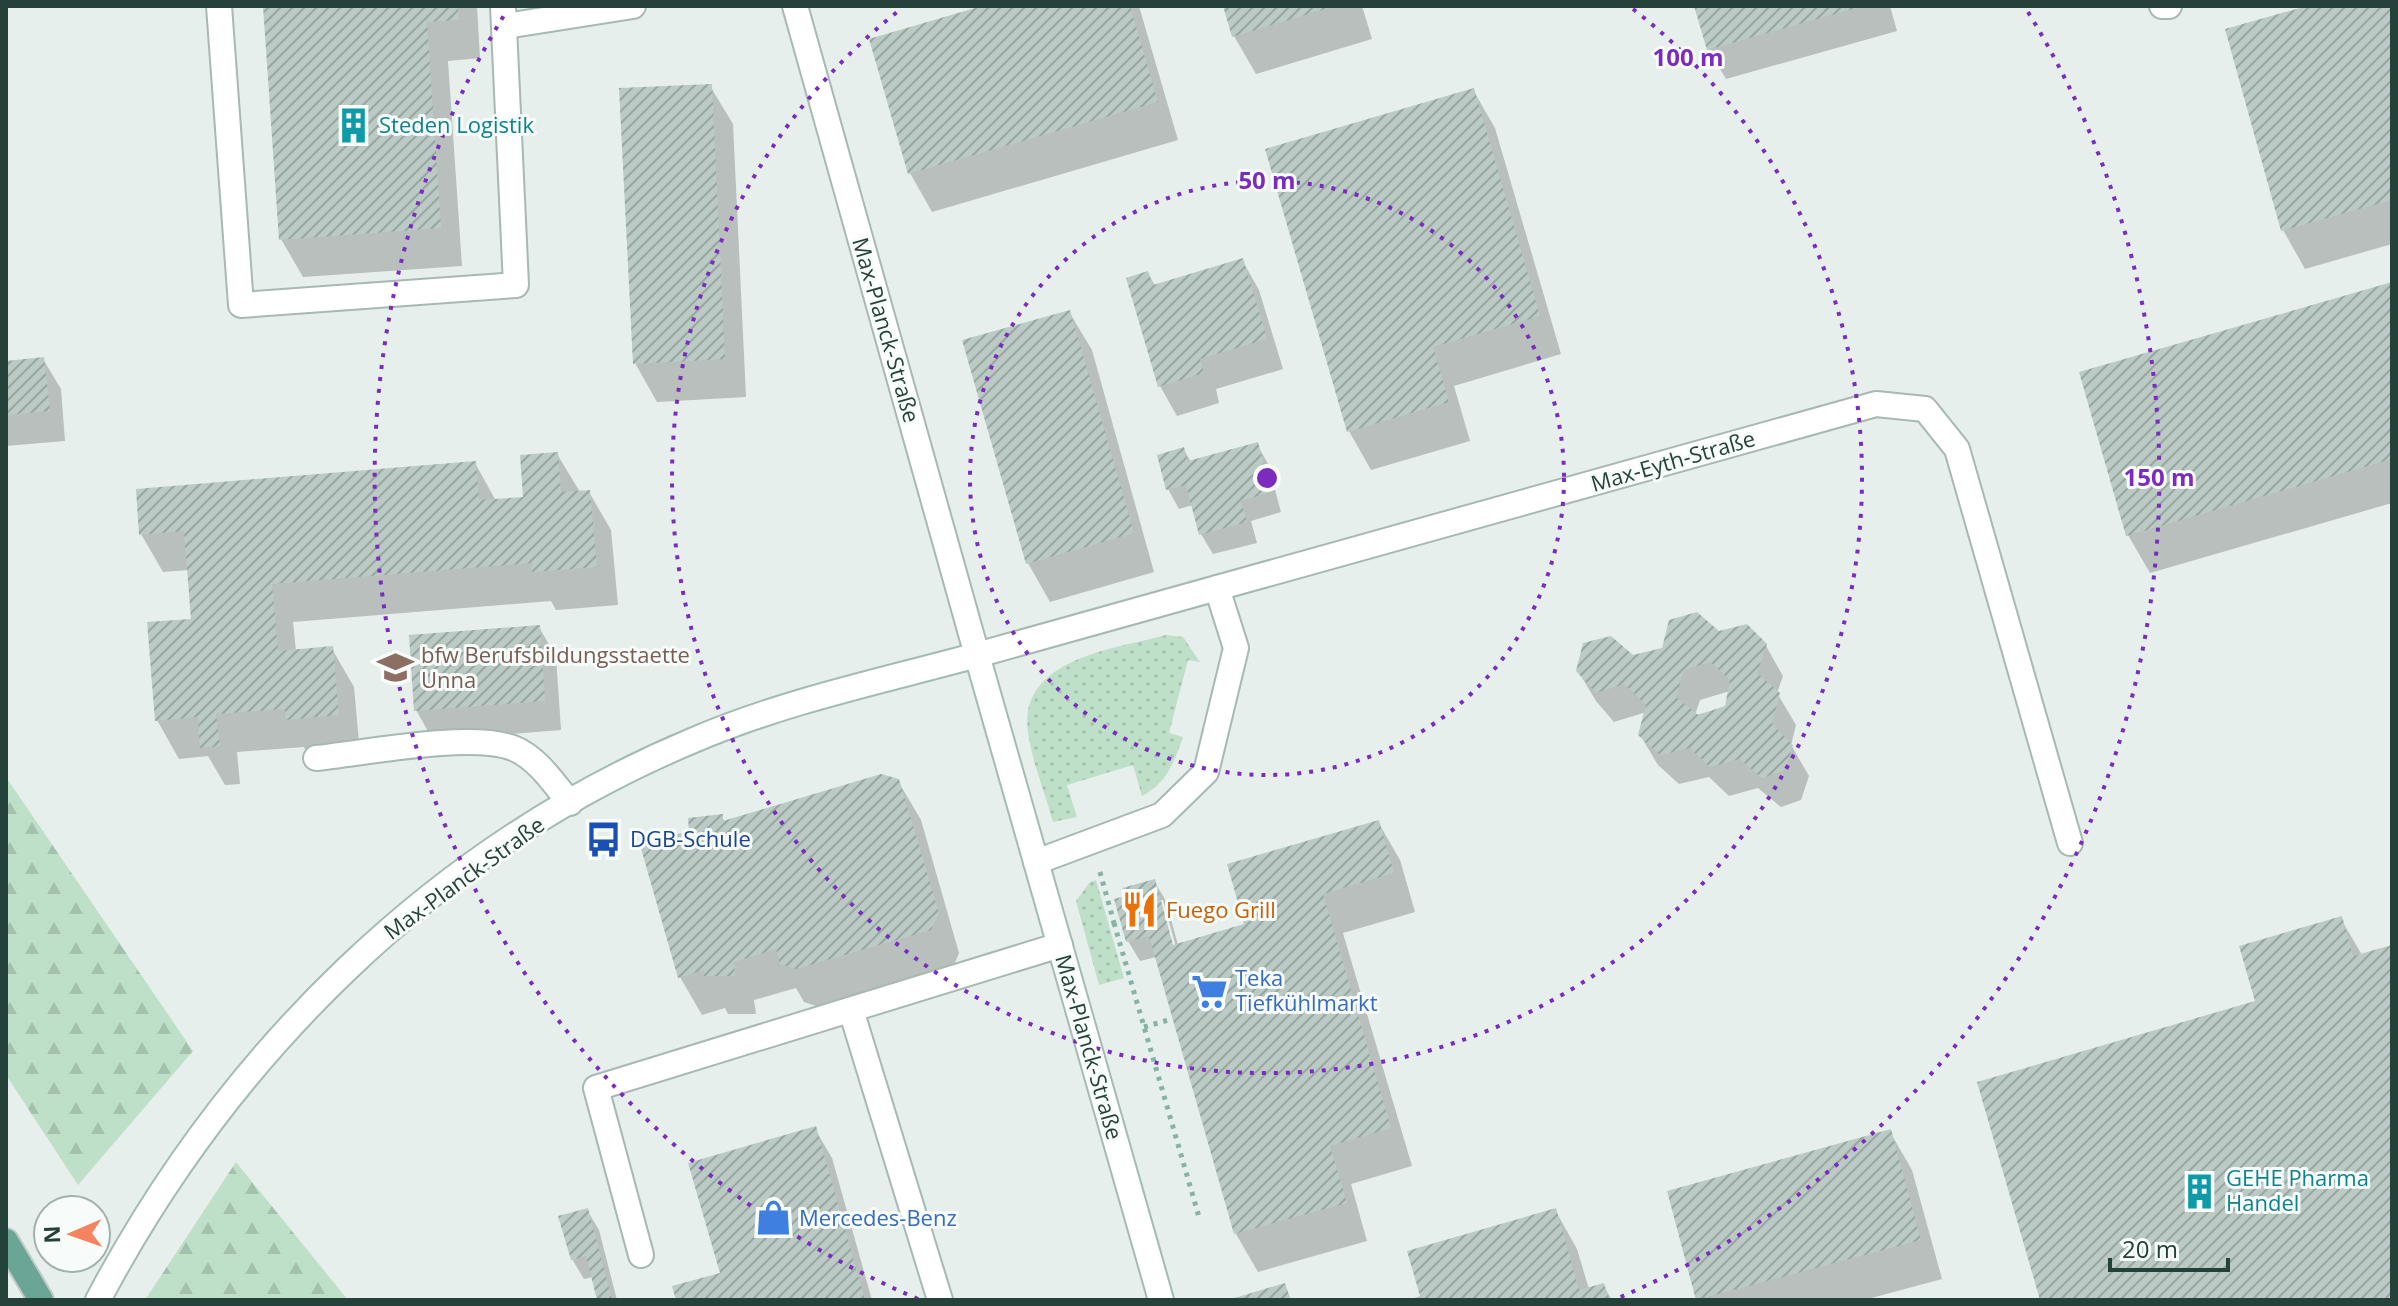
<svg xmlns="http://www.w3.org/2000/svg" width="2398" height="1306" font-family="'Open Sans',sans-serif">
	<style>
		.green { fill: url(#green-dots) }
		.forest { fill: url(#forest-firs) }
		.shadow { fill: #0003; fill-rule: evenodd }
		.building { fill: url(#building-hatch); fill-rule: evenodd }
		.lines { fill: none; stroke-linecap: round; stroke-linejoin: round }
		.service-casing { stroke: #a8b8b2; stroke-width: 28 }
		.minor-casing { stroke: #a8b8b2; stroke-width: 28 }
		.secondary-casing { stroke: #a4bbb3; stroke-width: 28 }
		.primary-casing { stroke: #c2cac8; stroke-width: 28 }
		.path { stroke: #86b3a5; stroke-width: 5; stroke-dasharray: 4 6; stroke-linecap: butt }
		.service { stroke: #fff; stroke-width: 24 }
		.minor { stroke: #fff; stroke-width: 24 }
		.secondary { stroke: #fff; stroke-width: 24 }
		.primary { stroke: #6aa596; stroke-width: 24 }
		.ring { fill: none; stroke: #7b2cbf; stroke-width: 4; stroke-dasharray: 4 8 }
		.labels { text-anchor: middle; stroke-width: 6; stroke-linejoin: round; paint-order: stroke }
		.culture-label { font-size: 22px; fill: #0d838f; stroke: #f7fbf9; text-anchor: start }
		.street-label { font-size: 22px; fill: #24423a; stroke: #f7fbf9 }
		.education-label { font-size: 22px; fill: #785e54; stroke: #f7fbf9; text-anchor: start }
		.transit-label { font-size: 22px; fill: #164399; stroke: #f7fbf9; text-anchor: start }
		.food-label { font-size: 22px; fill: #c56008; stroke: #f7fbf9; text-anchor: start }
		.shop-label { font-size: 22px; fill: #366cbe; stroke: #f7fbf9; text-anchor: start }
		.centre { fill: #7b2cbf; stroke: #f7fbf9; stroke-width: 4 }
		.ring-label { font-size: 24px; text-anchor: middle; font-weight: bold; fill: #7b2cbf; stroke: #f7fbf9; stroke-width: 6; stroke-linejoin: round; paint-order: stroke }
	</style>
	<defs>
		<pattern id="green-dots" width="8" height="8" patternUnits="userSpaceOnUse" patternTransform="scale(2)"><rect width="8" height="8" fill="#bfe0c8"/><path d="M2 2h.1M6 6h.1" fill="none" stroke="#a4c1ad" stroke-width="1.8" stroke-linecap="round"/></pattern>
		<pattern id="forest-firs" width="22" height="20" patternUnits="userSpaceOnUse" patternTransform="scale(2)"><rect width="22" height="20" fill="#bfe0c8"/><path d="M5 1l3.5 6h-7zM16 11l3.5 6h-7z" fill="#a4c1ad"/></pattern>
		<pattern id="building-hatch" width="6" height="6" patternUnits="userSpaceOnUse" patternTransform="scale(2)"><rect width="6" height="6" fill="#bbcac4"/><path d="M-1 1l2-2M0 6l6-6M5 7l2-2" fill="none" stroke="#98a6a0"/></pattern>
	</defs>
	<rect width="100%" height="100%" fill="#e6efeb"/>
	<g class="green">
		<path d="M1166 635 1183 637 1200 662 1188 660 1169 733 1183 737C1174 762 1167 783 1142 796L1133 765 1067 785 1077 817 1053 822C1045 793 1032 762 1028 732 1018 658 1115 649 1166 635Z"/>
		<polygon points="1096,880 1124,978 1099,985 1076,901 1090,882"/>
	</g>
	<g class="forest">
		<polygon points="6,777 193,1051 78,1185 6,1075"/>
		<polygon points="236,1162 348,1300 145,1300"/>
	</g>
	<g class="shadow">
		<polygon points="265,6 477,6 480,58 448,61 462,266 303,277 281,239"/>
		<polygon points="989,6 1139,6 1178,140 932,212 910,173"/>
		<polygon points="1225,6 1362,6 1372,39 1256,74 1234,36"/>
		<polygon points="1696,6 1890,6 1897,31 1726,79 1709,50"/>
		<polygon points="2315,6 2392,6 2392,244 2305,269 2283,230"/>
		<polygon points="710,86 733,124 746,397 657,402 635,363"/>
		<polygon points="1473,90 1495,128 1561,354 1454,386 1470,441 1371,470 1349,431"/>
		<polygon points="1242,260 1259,290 1283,369 1216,389 1219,403 1177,416 1160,386 1148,273 1155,286"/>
		<polygon points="2392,284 2392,503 2150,573 2128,535"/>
		<polygon points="1069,312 1092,350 1154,572 1050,602 1028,563"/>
		<polygon points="43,359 61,389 65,441 6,446 6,363"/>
		<polygon points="1257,444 1268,464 1281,512 1251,521 1257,543 1213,554 1201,534 1193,505 1179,509 1168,489 1184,450 1191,462"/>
		<polygon points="557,454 580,492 589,492 611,530 618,605 556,610 551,601 293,622 296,651 332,649 354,687 360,753 310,757 304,747 237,752 240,784 225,785 208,756 179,759 157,720 193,621 189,570 163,572 141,534 475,463 496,501 525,498"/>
		<polygon points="539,627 556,657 561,730 433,740 416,710"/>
		<path d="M1719 633 1766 646 1783 676 1777 693 1796 725 1791 745 1809 776 1801 800 1781 807 1758 788 1729 796 1709 777 1679 784 1658 765 1640 735 1646 715 1643 713 1614 722 1596 701 1578 671ZM1730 691 1726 708 1695 715 1700 700Z"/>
		<polygon points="898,781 921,820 959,953 953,968 819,1007 804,1002 796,988 754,1000 756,1014 728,1014 725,1008 702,1015 680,977 691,832 721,816 725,822"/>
		<path d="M1378 822 1400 860 1415 912 1343 933 1412 1166 1351 1184 1367 1241 1258 1272 1236 1234 1156 957 1140 961 1128 941 1154 881 1166 901 1178 945 1247 925ZM1159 900H1163L1178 954 1174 955Z"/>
		<polygon points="2341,919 2362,955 2392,947 2392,1300 2042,1300 2258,1002"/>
		<polygon points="815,1129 832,1158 872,1300 678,1300 722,1274"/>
		<polygon points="1890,1132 1912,1170 1942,1279 1864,1300 1699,1300 1669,1193"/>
		<polygon points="587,1210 599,1230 617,1300 599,1300 593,1277 584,1279 572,1259"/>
		<polygon points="1555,1210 1577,1249 1589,1289 1603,1285 1612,1300 1414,1300"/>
		<polygon points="1284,1285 1291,1300 1236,1300"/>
	</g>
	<g class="building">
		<polygon points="263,6 458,6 459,20 427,22 441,228 279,240"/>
		<polygon points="982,6 1130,6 1158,102 908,174 869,39"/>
		<polygon points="1223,6 1332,6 1332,7 1232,37"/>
		<polygon points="1694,6 1860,6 1860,7 1707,50"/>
		<polygon points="2307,6 2392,6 2392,200 2281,231 2225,29"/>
		<polygon points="712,84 725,359 633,364 619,88"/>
		<polygon points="1474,88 1540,316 1433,347 1449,402 1347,432 1265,149"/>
		<polygon points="1243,258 1267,339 1200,359 1204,373 1158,387 1126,278 1148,271 1153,285"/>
		<polygon points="2392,282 2392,459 2126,536 2079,372"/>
		<polygon points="1070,310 1134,533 1026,564 962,340"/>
		<polygon points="44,357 50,411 6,415 6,361"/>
		<polygon points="1258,442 1271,492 1241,501 1247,522 1199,535 1186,485 1166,490 1157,455 1184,447 1188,461"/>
		<polygon points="558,452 561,492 590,490 597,567 532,572 532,563 272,584 278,651 333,646 339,715 286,720 285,709 216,714 220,746 200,748 198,717 155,721 147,622 191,619 184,531 139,535 136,489 476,461 479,500 523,497 520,455"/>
		<path d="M1697 612 1719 631 1747 624 1767 644 1757 673 1780 693 1772 724 1793 745 1785 770 1762 778 1740 759 1710 767 1690 748 1660 755 1638 735 1646 705 1624 684 1596 693 1576 671 1583 643 1611 636 1633 655 1662 648 1669 620ZM1710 662 1730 680 1725 706 1698 715 1676 697 1684 670Z"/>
		<polygon points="540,625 545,701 414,711 409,635"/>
		<polygon points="881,774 899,779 939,913 931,930 796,969 780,964 776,949 734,962 735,976 704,976 704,970 678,978 640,845 689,831 688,818 723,814 723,821"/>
		<polygon points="1379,820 1394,873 1323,894 1391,1128 1330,1146 1347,1203 1234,1234 1149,936 1126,942 1114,899 1125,896 1122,888 1155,879 1173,945 1244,924 1227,864"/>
		<polygon points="2342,916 2353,956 2392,945 2392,1300 2040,1300 1977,1082 2255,1001 2239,946"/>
		<polygon points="816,1126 865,1300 676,1300 672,1286 720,1273 688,1163"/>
		<polygon points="1891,1129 1921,1240 1696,1300 1667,1191"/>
		<polygon points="588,1208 612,1300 597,1300 586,1256 571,1260 558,1216"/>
		<polygon points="1556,1208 1579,1290 1604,1283 1609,1300 1409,1300 1420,1296 1407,1251"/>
		<polygon points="1285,1283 1290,1298 1231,1300 1231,1299"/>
	</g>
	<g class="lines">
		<defs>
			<g id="service">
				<polyline points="219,6 241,305 516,285 503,6"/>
				<polyline points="2162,6 2169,6"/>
				<polyline points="506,26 633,6"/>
				<path d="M316 758C365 753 469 732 513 748 538 758 554 784 570 803"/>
				<polyline points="1036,862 1162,815 1206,772 1236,648 1217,588"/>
				<polyline points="851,1010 940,1300"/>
				<polyline points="641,1255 596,1088 1060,945"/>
			</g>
			<polyline id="minor" points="795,6 977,655 1876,404 1925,409 1957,449 2070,843"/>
			<path id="secondary" d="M98 1300C228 1054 435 848 694 740 785 701 882 681 977 655L1161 1300"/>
			<polyline id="primary" points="6,1241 41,1300"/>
		</defs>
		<use href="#service" class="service-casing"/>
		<use href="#minor" class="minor-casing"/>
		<use href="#secondary" class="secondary-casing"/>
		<use href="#primary" class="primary-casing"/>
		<g class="path">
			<polyline points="1100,872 1114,923 1120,921"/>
			<polyline points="1114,923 1199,1217"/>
			<polyline points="1144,1027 1172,1019"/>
		</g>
		<use href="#service" class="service"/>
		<use href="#minor" class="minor"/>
		<use href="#secondary" class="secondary"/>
		<use href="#primary" class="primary"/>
	</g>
	<g class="ring">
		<circle cx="1267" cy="478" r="297"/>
		<path d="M1633 9A595 595 0 1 1 901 9"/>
		<path d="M918 1299A892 892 0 0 1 506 12M2028 12A892 892 0 0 1 1616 1299"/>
	</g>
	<defs>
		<symbol id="building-bare" viewBox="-9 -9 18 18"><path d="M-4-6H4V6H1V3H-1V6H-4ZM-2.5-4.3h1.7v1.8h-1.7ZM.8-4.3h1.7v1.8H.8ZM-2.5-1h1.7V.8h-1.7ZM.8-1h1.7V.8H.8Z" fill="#0f9aa8" stroke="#f7fbf9" stroke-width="2.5" paint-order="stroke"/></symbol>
		<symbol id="university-bare" viewBox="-9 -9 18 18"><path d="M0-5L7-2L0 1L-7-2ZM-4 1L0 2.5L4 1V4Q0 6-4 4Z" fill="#8d6e63" stroke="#f7fbf9" stroke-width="2.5" paint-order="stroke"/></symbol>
		<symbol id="bus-bare" viewBox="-9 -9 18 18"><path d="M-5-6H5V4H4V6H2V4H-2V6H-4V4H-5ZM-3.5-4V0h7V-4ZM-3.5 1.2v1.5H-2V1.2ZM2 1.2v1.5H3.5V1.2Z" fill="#1a4fb4" stroke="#f7fbf9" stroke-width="2.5" paint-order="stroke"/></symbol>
		<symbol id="restaurant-bare" viewBox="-9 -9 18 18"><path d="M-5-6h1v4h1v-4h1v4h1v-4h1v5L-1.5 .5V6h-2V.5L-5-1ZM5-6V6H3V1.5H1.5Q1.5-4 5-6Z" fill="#e8710a" stroke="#f7fbf9" stroke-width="2.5" paint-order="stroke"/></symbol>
		<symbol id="supermarket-bare" viewBox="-9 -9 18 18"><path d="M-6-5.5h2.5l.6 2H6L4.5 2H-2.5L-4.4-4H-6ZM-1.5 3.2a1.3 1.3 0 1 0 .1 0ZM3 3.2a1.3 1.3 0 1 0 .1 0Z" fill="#3f7fe0" stroke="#f7fbf9" stroke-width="2.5" paint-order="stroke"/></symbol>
		<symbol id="shop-bare" viewBox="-9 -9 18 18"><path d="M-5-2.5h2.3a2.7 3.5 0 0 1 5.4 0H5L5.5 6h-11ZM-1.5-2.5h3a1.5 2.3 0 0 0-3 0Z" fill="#3f7fe0" stroke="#f7fbf9" stroke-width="2.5" paint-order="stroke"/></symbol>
	</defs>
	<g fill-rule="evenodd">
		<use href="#building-bare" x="328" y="100" width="51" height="51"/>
		<use href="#university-bare" x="370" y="642" width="51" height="51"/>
		<use href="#bus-bare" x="578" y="814" width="51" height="51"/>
		<use href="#restaurant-bare" x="1114" y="884" width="51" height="51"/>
		<use href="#supermarket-bare" x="1184" y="966" width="51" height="51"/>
		<use href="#building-bare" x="2174" y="1166" width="51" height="51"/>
		<use href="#shop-bare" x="748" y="1192" width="51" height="51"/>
	</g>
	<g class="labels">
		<g class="culture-label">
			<text x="379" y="133">Steden Logistik</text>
			<text x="2226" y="1186">GEHE Pharma<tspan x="2226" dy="25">Handel</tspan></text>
		</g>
		<g class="street-label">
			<text transform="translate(886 330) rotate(74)" y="8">Max-Planck-Straße</text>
			<text transform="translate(1673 461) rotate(-16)" y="8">Max-Eyth-Straße</text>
			<text transform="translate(464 878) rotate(-36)" y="8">Max-Planck-Straße</text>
			<text transform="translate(1089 1047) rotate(74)" y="8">Max-Planck-Straße</text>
		</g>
		<g class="education-label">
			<text x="421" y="663">bfw Berufsbildungsstaette<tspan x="421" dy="25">Unna</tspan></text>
		</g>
		<g class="transit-label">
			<text x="630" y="847">DGB-Schule</text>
		</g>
		<g class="food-label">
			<text x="1166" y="918">Fuego Grill</text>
		</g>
		<g class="shop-label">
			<text x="1235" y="986">Teka<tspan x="1235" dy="25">Tiefkühlmarkt</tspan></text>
			<text x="799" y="1226">Mercedes-Benz</text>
		</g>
	</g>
	<circle cx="1267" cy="478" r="12" class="centre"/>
	<g class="ring-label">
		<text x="1688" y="66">100 m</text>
		<text x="1267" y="189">50 m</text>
		<text x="2159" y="486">150 m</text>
	</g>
	<rect width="2398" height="1306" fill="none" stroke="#24423a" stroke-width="16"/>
	<g transform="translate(72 1234) rotate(268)"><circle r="38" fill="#f7fbf9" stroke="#a3b1ad" stroke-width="2"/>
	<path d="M0-6L14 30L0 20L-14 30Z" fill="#f4845f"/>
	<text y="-12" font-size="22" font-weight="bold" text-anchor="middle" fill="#24423a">N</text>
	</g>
	<path d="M2110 1258v12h118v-12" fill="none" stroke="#24423a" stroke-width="4"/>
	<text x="2122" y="1258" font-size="24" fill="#24423a" stroke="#f7fbf9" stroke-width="6" paint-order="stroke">20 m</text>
</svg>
